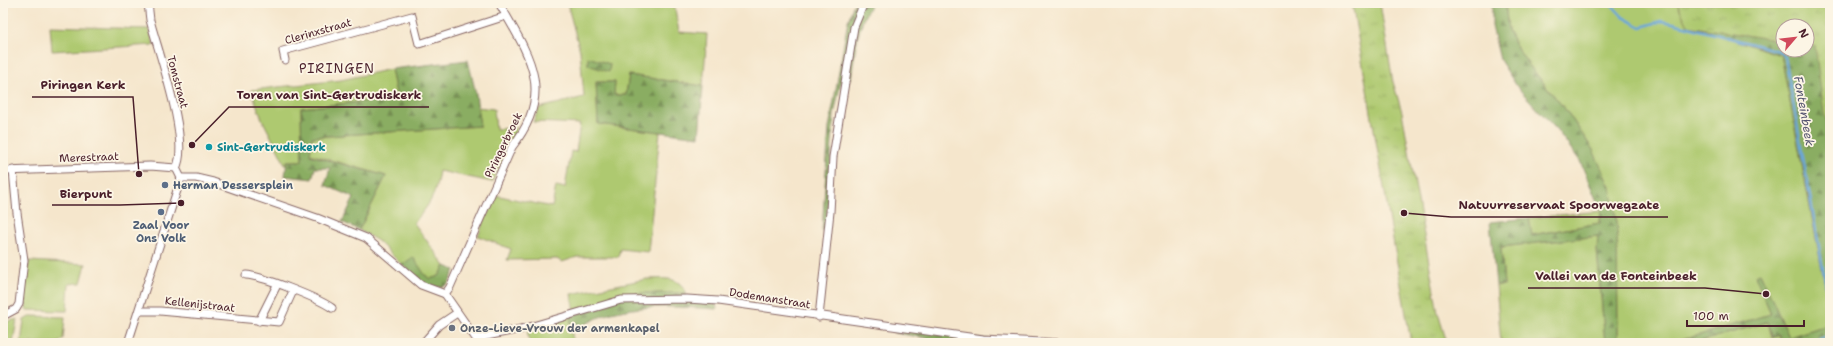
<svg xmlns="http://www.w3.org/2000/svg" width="1833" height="346" font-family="'Shantell Sans',sans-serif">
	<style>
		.grass { fill: #aec96f; stroke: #7c744d }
		.forest { fill: url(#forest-firs); stroke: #6a6646; fill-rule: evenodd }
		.park { fill: url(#park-tufts); stroke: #7c744d }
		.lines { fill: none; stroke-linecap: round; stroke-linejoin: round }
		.stream { stroke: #69a6da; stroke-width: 2.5 }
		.street-casing { stroke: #866563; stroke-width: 9 }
		.street { stroke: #fff; stroke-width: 7 }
		.culture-dot { fill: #0f9aa8; stroke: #fcf5e5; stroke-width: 1.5 }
		.service-dot { fill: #5c6f8a; stroke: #fcf5e5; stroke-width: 1.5 }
		.worship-dot { fill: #6b7280; stroke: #fcf5e5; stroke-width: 1.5 }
		.labels { text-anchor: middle; stroke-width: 3.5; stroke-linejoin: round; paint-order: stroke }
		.street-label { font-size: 11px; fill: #4a1f2b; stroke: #fcf5e5 }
		.culture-label { font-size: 11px; font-weight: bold; fill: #0d838f; stroke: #fcf5e5; text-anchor: start }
		.service-label { font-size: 11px; font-weight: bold; fill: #4e5e75; stroke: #fcf5e5; text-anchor: start }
		.worship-label { font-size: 11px; font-weight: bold; fill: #5b616d; stroke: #fcf5e5; text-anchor: start }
		.water-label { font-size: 12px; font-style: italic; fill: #565571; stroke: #fcf5e5 }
		.quarter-label { font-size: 13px; letter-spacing: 1px; fill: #4a1f2b; stroke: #fcf5e5 }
		.leader { fill: none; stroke: #4a1f2b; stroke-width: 1.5 }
		.callout-dot { fill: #4a1f2b; stroke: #fcf5e5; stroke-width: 1.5 }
		.callout-label { font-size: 12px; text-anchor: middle; font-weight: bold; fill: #4a1f2b; stroke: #fcf5e5; stroke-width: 3.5; stroke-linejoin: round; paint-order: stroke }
	</style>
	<defs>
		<pattern id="forest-firs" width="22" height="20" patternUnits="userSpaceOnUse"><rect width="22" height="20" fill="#8aad62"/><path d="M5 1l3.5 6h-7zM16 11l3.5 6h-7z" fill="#738c51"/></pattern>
		<pattern id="park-tufts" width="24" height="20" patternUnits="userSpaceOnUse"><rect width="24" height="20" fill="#aec96f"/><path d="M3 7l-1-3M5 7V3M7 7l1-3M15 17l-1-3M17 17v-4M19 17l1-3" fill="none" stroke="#97ac60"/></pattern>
	</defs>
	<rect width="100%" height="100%" fill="#fcf5e5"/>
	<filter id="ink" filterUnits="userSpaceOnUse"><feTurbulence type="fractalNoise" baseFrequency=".025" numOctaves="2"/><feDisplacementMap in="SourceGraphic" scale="8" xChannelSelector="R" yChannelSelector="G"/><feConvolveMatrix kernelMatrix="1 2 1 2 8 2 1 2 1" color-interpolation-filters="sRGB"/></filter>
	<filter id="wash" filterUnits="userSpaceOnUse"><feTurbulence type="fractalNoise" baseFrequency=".012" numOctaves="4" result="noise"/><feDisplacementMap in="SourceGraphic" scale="16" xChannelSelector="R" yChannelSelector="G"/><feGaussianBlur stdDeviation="0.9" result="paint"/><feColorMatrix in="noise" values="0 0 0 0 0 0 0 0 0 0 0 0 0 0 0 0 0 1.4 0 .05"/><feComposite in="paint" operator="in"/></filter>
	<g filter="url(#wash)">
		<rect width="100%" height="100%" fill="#f5e6cc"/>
		<g class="grass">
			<polygon points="567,3 674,3 679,32 707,34 703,86 629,75 626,95 614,95 615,82 596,82 598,124 660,132 648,252 620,249 618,257 577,257 562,262 557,259 507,260 511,249 478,236 495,195 552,207 556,186 565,188 571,151 576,152 580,124 533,122 539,108 584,97 580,51"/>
			<polygon points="1505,3 1677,3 1688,25 1781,55 1830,311 1830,324 1789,337 1760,273 1756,275 1771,314 1672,343 1648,343 1647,340 1635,343 1618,343 1617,222 1593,150 1568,113 1528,64 1519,51 1508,30"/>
			<polygon points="50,26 149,29 154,45 52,51"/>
			<polygon points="391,69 397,98 301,108 302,161 287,161 286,166 262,119 251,90 341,80"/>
			<path d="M477 107 494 109 496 129 517 128 492 182 439 171C435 197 431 202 414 223L445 266 439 276 430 279 425 275 413 258 402 265 378 241 359 230 386 176 310 154 312 137 480 126Z"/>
			<polygon points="1601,211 1600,223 1531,235 1529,218"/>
			<polygon points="1599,236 1597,250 1605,343 1501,343 1496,285 1504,285 1501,247"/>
			<polygon points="29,261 86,264 81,283 69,284 67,311 26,310 26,304 23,302"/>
			<path d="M647 279C663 279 679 275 686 293H640L609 297V300L574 311 571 294Z"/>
			<polygon points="31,316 65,317 63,339 58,343 21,343 24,320"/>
			<polygon points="570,316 573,343 530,343 527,331"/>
			<polygon points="17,319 13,343 3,343 3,323"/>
			<polygon points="1768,322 1772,338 1779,335 1781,343 1695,343"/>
		</g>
		<g class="forest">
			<path d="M854 3H872C857 25 855 53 851 79L842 77 834 114 826 231H822L829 128 848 21Z"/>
			<polygon points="1492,3 1505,3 1508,30 1519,51 1528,64 1568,113 1593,150 1610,187 1617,222 1618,343 1605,343 1597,249 1598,236 1501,247 1504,285 1496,285 1490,222 1529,218 1532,235 1600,223 1601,211 1580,161 1557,130 1518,88 1500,60 1492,26"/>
			<path d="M1677 3H1830V311L1781 55 1688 25ZM1783 26H1807V50H1783Z"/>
			<polygon points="588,57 610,64 609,72 588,65"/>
			<polygon points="468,60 476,94 480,126 312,137 310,155 386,176 359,230 342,222 354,198 325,185 330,168 315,168 312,179 285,176 287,161 302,161 301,108 397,98 391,69"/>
			<polygon points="629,75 703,86 699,137 598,124 596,82 615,82 614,95 626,95"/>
			<path d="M413 257 425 275 430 279 439 276 445 266 455 270 449 283C434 296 413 275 402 265Z"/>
			<polygon points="1760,273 1789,337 1830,324 1830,343 1781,343 1779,335 1773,338 1768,322 1695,343 1672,343 1771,314 1755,275"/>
			<path d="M640 293H686V300L716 304 717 309C682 307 646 304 612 313 598 316 585 325 572 331L570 316 610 304 608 297Z"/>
			<polygon points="893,329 1025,343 960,343 894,333"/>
		</g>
		<g class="park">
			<polygon points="1352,3 1380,3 1393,82 1402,112 1438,313 1447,343 1411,343"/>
			<polygon points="1677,3 1830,3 1830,130 1824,113 1815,46 1807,45 1807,26 1783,26 1783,41 1688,26"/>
		</g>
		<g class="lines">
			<g class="stream">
				<polyline points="1610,3 1623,17 1641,27 1662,21 1673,23 1779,51 1785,57 1830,308"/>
				<polyline points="1808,343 1830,336"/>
			</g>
		</g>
	</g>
	<g filter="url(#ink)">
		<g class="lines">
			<defs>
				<g id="street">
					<path d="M148 3 150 20C158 51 191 142 176 168"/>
					<polyline points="285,60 283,51 412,16 419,44 506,16"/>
					<polyline points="3,171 150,166 176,168"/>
					<polyline points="181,178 196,178 213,182 317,218 366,238 421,285 445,294 479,343"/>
					<path d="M246 275C262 276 318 298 332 308"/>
					<path d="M445 294 450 287 512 147C556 92 529 55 499 3"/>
					<polyline points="139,311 160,311 279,322 293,291"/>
					<polyline points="3,316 16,309 19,304 24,260 17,213 13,170"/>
					<polyline points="819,317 830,212 833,157 854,27 864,3"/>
					<polyline points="259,321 277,285"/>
					<polyline points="477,338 526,328 621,300 687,299 718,301 983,339 1063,343"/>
					<polyline points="128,343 181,178 176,168"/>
					<polyline points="423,343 439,325 457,313"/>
				</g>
			</defs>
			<use href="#street" class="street-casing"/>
			<use href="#street" class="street"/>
		</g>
	</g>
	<circle class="culture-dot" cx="209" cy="147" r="4"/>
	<g class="service-dot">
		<circle cx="165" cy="185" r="4"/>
		<circle cx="161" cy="212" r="4"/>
	</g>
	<circle class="worship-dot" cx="452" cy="328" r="4"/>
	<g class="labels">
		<g class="street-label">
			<text transform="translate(318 31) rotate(-16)" y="4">Clerinxstraat</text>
			<text transform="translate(178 82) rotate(75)" y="4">Tomstraat</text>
			<text transform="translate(503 145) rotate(-64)" y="4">Piringerbroek</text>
			<text transform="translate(89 157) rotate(-2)" y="4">Merestraat</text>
			<text transform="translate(770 298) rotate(9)" y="4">Dodemanstraat</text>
			<text transform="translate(200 304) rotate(6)" y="4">Kellenijstraat</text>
		</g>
		<g class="culture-label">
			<text x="217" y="151">Sint-Gertrudiskerk</text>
		</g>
		<g class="service-label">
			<text x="173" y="189">Herman Dessersplein</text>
			<text x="161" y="229" text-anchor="middle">Zaal Voor<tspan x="161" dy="13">Ons Volk</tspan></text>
		</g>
		<g class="worship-label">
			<text x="460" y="332">Onze-Lieve-Vrouw der armenkapel</text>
		</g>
		<g class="water-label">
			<text transform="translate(1804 111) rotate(80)" y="4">Fonteinbeek</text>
		</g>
		<g class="quarter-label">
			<text x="337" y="73">PIRINGEN</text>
		</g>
	</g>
	<path class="leader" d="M139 174L133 97H32M192 145L229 107H429M181 203L120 205H52M1404 213L1451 217H1668M1766 294L1705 288H1528"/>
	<g class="callout-dot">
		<circle cx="139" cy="174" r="4"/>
		<circle cx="192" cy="145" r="4"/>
		<circle cx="181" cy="203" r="4"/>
		<circle cx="1404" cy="213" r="4"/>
		<circle cx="1766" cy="294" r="4"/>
	</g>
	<g class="callout-label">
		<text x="83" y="89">Piringen Kerk</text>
		<text x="329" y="99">Toren van Sint-Gertrudiskerk</text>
		<text x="86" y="198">Bierpunt</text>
		<text x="1559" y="209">Natuurreservaat Spoorwegzate</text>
		<text x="1616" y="280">Vallei van de Fonteinbeek</text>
	</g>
	<rect width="1833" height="346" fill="none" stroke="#fcf5e5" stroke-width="16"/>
	<g transform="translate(1795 38) rotate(62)"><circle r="19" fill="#fcf5e5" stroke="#b59f9b"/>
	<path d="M0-3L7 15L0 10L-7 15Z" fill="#d1495b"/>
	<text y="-6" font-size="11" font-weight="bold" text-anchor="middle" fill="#4a1f2b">N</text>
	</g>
	<path d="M1687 320v6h117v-6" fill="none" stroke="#4a1f2b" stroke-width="2"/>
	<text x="1693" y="320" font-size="12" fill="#4a1f2b" stroke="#fcf5e5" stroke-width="3" paint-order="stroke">100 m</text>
</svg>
